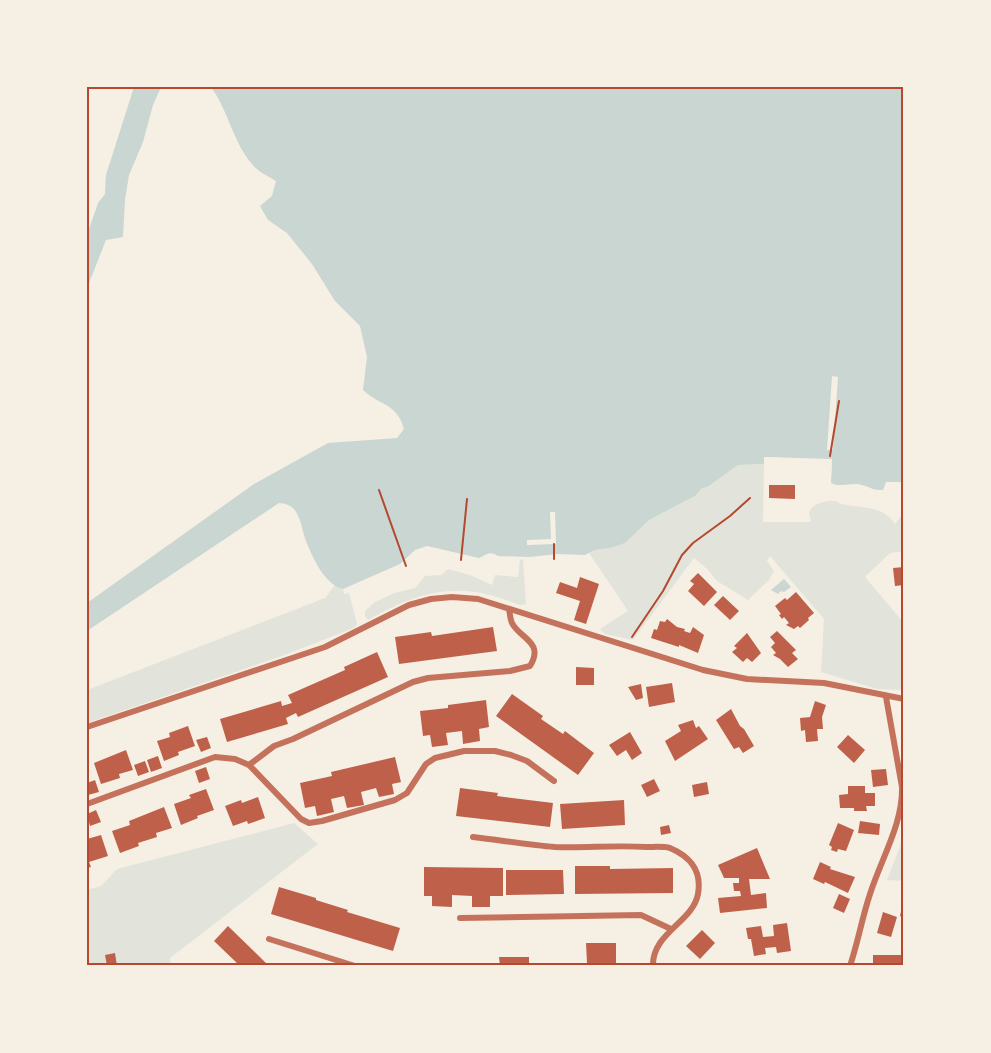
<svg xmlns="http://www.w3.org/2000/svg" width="991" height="1053" font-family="Jost,sans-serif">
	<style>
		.green { fill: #e2e4dc }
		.water { fill: #c9d6d2 }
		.pier { fill: #f6efe4 }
		.building { fill: #bf614a }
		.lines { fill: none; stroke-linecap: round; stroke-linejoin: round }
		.path { stroke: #b5482f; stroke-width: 2 }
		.minor { stroke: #c5725c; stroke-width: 6 }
		.neatline { fill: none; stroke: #b5482f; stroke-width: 2 }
	</style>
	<rect width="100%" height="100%" fill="#f6efe4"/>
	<g class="green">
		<path d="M764 464 763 522H811C811 519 809 516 809 513 810 505 826 500 833 501 838 501 838 503 842 504 861 509 882 504 895 524L904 512V551L890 553 865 577 904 623V690L877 689 821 672 824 619 770 556 767 561 774 571 769 580 748 600 717 581 707 569 694 558 633 640 605 634 600 629 628 611 589 553 595 550 611 548 625 543 649 520 695 496 701 489 709 486 738 465Z"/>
		<path d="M523 559 526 604 520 605C506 600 491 594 475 592 436 586 401 601 368 620L365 616V611L375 602 394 593 415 588 425 576 441 575 448 569 470 575 492 585 495 575 518 577 520 560Z"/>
		<polygon points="335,585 343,589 344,594 349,593 357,624 354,628 282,656 87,723 87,690 325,598"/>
		<polygon points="294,823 318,844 170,958 171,966 87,966 87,890 101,886 117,869"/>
		<polygon points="904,836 904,881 887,880"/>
	</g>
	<g class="water">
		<polygon points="134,87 161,87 153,105 143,142 129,175 125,200 123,237 106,240 87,288 87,235 98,203 105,194 106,175"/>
		<path d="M211 87H904V482H886L883 490C872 491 866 484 855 484 846 484 839 487 831 483L832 460 764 457V464L738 465 709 486 701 489 695 496 649 520 625 543 611 548 595 550 585 555 558 554 529 557 498 556C490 550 486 555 479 558L427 546 415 550 400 564 343 589C324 584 313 558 306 541 300 525 301 504 279 503L87 631V603L254 484 328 443 397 438 404 429C397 403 380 406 363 390L367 357 360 326 335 301 312 264 287 233 268 220 260 206 272 196 276 181C268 176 257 171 252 164 233 142 228 110 211 87Z"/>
		<polygon points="784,579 791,587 784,592 781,591 778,594 771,590"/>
	</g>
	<g class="pier">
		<polygon points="832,376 838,377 833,450 827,450"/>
		<polygon points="764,457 832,459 831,478 828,478 829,462 764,461"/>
		<polygon points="550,512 555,512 556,544 527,545 527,540 551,539"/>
	</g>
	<g class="building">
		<polygon points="769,485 795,485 795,499 769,498"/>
		<polygon points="904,567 904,585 895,586 893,568"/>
		<polygon points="698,573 717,592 704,606 688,591 694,584 690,581"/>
		<polygon points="580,577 599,584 586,624 574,620 580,601 556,593 560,582 577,588"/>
		<polygon points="796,592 814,613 808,618 809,620 800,628 798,626 794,629 786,625 789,623 784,617 782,619 779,615 781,614 775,606 785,598 787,600"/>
		<polygon points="723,596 739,611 730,620 714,605"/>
		<polygon points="667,619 677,627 685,629 684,631 690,633 693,627 704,635 698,653 679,645 679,647 651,638 654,629 657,630 660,621 665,622"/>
		<polygon points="493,627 497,651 399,664 395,637 431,632 432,636"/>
		<polygon points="777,631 796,650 792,653 798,659 788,667 780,659 773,655 776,653 771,647 775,643 770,637"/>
		<polygon points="747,633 761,653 752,662 747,658 743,662 732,652 737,648 734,646"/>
		<polygon points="377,652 388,677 298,717 296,713 286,718 288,724 227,742 220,719 281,701 282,706 292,703 288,695 345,670 344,667"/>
		<polygon points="576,667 594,668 594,685 576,685"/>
		<polygon points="672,683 675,702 649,707 646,687"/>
		<polygon points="641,684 643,698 636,700 628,687"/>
		<polygon points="512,694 543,716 541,719 563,734 565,731 594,753 578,775 496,716"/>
		<polygon points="486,700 489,727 479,729 480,741 463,744 462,731 446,733 448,745 432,747 430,735 423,736 420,711 448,708 448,705"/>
		<polygon points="815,701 826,705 822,717 823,729 817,729 818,741 806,742 805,730 801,731 800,718 810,717"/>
		<polygon points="731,709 740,726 744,729 754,746 743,753 739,747 734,749 716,720"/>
		<polygon points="693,720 696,728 699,726 708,739 675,761 665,741 681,731 678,725"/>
		<polygon points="188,726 195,746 178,752 179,755 164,761 157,741 170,737 169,733"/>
		<polygon points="630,732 642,753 632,760 626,750 617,756 609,745"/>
		<polygon points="848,735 865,750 854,763 837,747"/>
		<polygon points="207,737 211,748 201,752 196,740"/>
		<polygon points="126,750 133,770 119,774 120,778 101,784 94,763"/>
		<polygon points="158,756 162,768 151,772 147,760"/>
		<polygon points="395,757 401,782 392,784 394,794 379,797 376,788 361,792 364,805 347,808 344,796 331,799 334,812 317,816 315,806 305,808 300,783 332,776 331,772"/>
		<polygon points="145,761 149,772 138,776 134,765"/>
		<polygon points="206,767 210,779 199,783 195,771"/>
		<polygon points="886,769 888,785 873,787 871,770"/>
		<polygon points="654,779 660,791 647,797 641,785"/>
		<polygon points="95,780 99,792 88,795 87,783"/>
		<polygon points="707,782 709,794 694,797 692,785"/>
		<polygon points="848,786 865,786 865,793 875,793 875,806 866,806 867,811 854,811 854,808 840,808 839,795 848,794"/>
		<polygon points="460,788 498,793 497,796 553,803 550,827 456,816"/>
		<polygon points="206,789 214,810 197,816 198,818 181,825 174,804 191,798 189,795"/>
		<polygon points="258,797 265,818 248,824 247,821 233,826 225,806 241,800 242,803"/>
		<polygon points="624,800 625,825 562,829 560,804"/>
		<polygon points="164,807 172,828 156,833 157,837 138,843 139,846 120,853 112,831 130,825 129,821"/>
		<polygon points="96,810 101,822 90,826 87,814"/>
		<polygon points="860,821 880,824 879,835 858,833"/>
		<polygon points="838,823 854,830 846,851 838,849 837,852 831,850 832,847 829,845"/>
		<polygon points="669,825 671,833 661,835 660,827"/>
		<polygon points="101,835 108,856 89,862 91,867 87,868 87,839"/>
		<polygon points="757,848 770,879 749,879 751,895 766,893 767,908 720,913 718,898 741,896 740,891 734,891 733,883 739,883 739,878 724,878 718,865"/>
		<polygon points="820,862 831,867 830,869 855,877 848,893 825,882 824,884 813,879"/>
		<polygon points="575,866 610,866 610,869 673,868 673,893 575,894"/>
		<polygon points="424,867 503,868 503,896 490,896 490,907 472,907 472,896 452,895 452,907 432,906 432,896 424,896"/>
		<polygon points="506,870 563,870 564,894 506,895"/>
		<polygon points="279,887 316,898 316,900 348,910 347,912 400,928 393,951 271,914"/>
		<polygon points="839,894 850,899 844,913 833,908"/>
		<polygon points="903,903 904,903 904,918 900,916"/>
		<polygon points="883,912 897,917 891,937 877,933"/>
		<polygon points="787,923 791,951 777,953 776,947 765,948 766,954 754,956 751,939 748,939 746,928 761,926 763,937 774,936 773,925"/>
		<polygon points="228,926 269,966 240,966 214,941"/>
		<polygon points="702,930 715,943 700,959 686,946"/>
		<polygon points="586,943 616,943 616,963 606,963 606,966 587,963"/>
		<polygon points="115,953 117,966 107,966 105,955"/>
		<rect x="873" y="955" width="31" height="11"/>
		<polygon points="499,957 529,957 529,966 500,966"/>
	</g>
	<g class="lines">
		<g class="path">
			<polyline points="830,456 839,401"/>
			<polyline points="379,490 406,566"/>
			<polyline points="554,544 554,559"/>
			<polyline points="461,560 467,499"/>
			<polyline points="632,637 663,591 682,555 693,543 730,516 750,498"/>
		</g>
		<g class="minor">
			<polyline points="87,727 325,647 409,605 431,599 452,597 478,599 703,670 747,679 824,683 904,699"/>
			<path d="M249 765 274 746 293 739 413 682 428 678 510 671 530 666C545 642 519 638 512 623 510 619 510 613 509 609"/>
			<polyline points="87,804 215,757 235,759 249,765 301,819 309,823 322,821 395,800 407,793 426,764 435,758 464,751 495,751 511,755 527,761 554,781"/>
			<path d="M473 837C500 840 528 845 555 847 586 848 616 845 647 847 654 847 663 846 670 848 691 857 702 871 698 894 693 922 652 933 653 966"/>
			<polyline points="460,918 641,915 671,929"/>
			<polyline points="269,939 355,966"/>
			<path d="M850 966C858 942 862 918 870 894 881 859 903 824 902 787L886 697"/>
		</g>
	</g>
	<rect width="991" height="1053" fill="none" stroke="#f6efe4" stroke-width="177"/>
	<rect x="88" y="88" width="814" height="876" class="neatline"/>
</svg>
